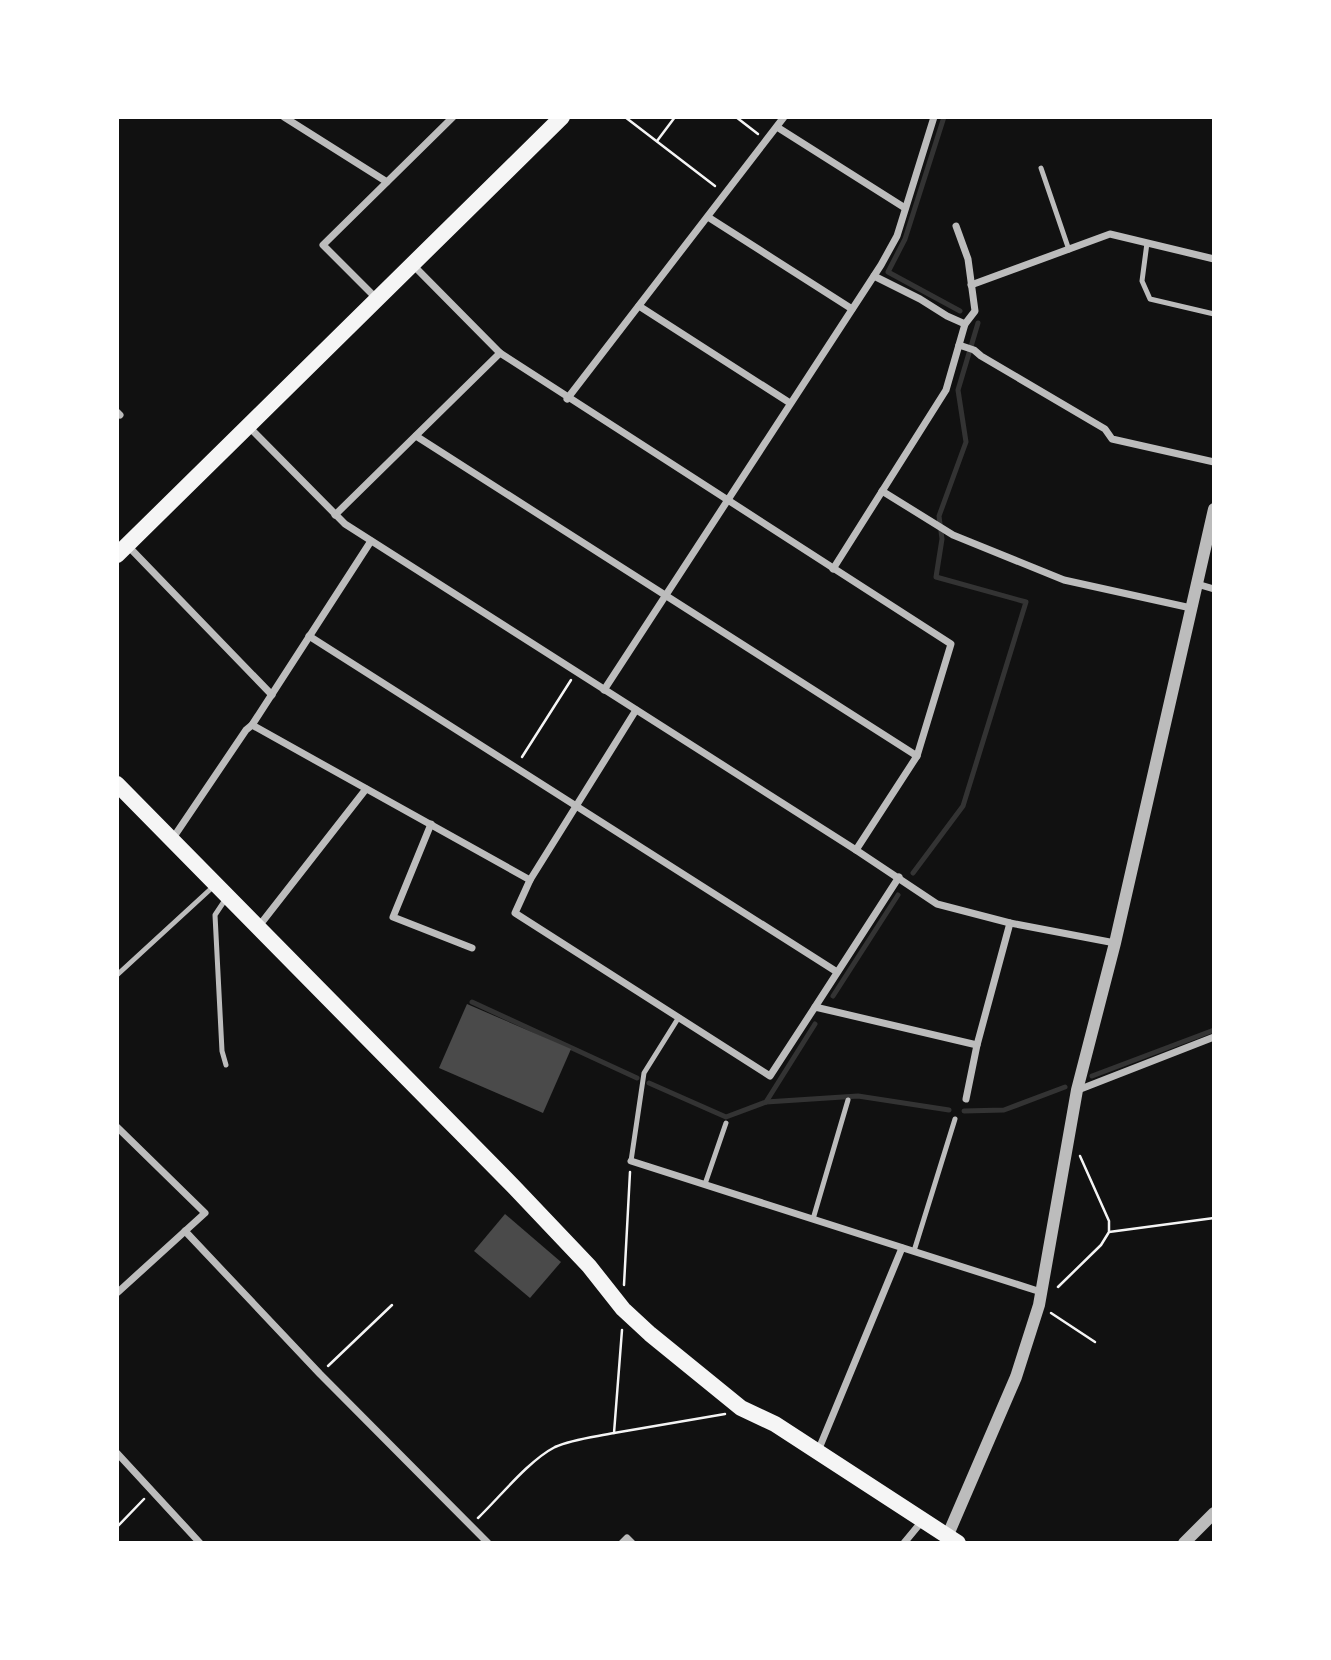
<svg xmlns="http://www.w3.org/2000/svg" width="1331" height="1660" font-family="'Asap Condensed',sans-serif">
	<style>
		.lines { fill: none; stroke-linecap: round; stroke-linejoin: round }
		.stream { stroke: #333; stroke-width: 5 }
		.building { fill: #4a4a4a }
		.path { stroke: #f5f5f5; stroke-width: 2.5 }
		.service { stroke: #bcbcbc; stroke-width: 5 }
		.minor { stroke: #bcbcbc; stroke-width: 7 }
		.tertiary { stroke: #bcbcbc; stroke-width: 12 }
		.primary { stroke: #f5f5f5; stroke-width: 16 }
	</style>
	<rect width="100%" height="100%" fill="#111"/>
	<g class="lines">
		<g class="stream">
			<polyline points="944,117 905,239 888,272 960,311"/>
			<polyline points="913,873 963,806 1026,602 936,577 942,539 939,516 966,442 958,390 978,323"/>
			<polyline points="833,996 898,895"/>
			<polyline points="472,1002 637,1078"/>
			<polyline points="1092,1076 1214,1030"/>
			<polyline points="649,1083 726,1117 766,1102 858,1096 949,1110"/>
			<polyline points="766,1102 815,1024"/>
			<polyline points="964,1111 1004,1110 1065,1087"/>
		</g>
	</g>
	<g class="building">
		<polygon points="467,1004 571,1049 543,1113 439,1068"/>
		<polygon points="505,1214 561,1262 530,1298 474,1251"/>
	</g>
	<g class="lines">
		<g class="path">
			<polyline points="625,117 715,186"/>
			<polyline points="736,117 758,134"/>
			<polyline points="657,141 675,117"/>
			<polyline points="522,757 571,680"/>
			<polyline points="1080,1156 1109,1221 1109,1231"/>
			<polyline points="624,1285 630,1172"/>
			<polyline points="1058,1287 1101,1245 1109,1232 1214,1218"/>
			<polyline points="1051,1313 1095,1342"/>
			<polyline points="328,1366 392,1305"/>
			<polyline points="614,1433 725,1414"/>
			<path d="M478 1518C500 1497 528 1461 555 1447 573 1439 595 1437 614 1433L622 1330"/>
			<polyline points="117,1527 144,1499"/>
		</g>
		<g class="service">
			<polyline points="1041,168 1069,250"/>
			<polyline points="1147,243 1142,281 1150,299 1214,314"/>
			<polyline points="117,975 215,885"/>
			<polyline points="226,1065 222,1051 215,915 227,897"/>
			<polyline points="631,1161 644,1073 679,1017"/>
			<polyline points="705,1184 726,1123"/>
			<polyline points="813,1219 848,1100"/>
			<polyline points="914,1251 955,1119"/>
		</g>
		<g class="minor">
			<polyline points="284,117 387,182"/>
			<polyline points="777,127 905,208"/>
			<polyline points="708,217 852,309"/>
			<polyline points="413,265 500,353 951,644 917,756 856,850"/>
			<polyline points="874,276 920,299 947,316 965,324"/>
			<polyline points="971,285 1110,234 1214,259"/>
			<polyline points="377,299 323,245 453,117"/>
			<polyline points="639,306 790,403"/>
			<polyline points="959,345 974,350 981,356 1105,429 1112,439 1214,462"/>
			<polyline points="567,399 784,117"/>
			<polyline points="117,412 120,415"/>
			<polyline points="249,427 345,524 856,850 937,904 1010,923 1115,943"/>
			<polyline points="416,436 917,756"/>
			<polyline points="882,491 953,535 1064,580 1191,608"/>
			<polyline points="335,515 500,353"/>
			<polyline points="127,545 272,695"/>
			<polyline points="833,569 946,390 965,324 975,311 968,259 956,226"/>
			<polyline points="1197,584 1214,589"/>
			<polyline points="309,636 837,972"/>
			<polyline points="604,690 881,265 897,236 934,117"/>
			<polyline points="636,710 530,880 515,913 770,1076 815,1007 977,1045 1010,923"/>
			<polyline points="252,725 530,880"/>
			<polyline points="431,824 393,917 472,948"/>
			<polyline points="171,841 246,730 252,725 371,541"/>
			<polyline points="259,926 366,789"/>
			<polyline points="815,1007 899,877"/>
			<polyline points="1078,1090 1214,1037"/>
			<polyline points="966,1099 977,1045"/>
			<polyline points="117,1127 205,1213 117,1293"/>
			<polyline points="631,1161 1041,1292"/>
			<polyline points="185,1231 320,1374 488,1543"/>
			<polyline points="818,1451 902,1248"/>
			<polyline points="117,1453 200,1543"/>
			<polyline points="622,1543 627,1538 632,1543"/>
			<polyline points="904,1543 923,1520"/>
		</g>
		<g class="tertiary">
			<polyline points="947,1537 1016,1377 1039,1305 1077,1090 1115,943 1214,509"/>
			<polyline points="1184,1543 1214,1513"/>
		</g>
		<g class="primary">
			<polyline points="117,555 562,117"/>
			<polyline points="117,784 514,1187 589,1266 623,1309 650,1334 741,1408 775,1424 958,1543"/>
		</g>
	</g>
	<rect width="1331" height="1660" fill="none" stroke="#ffffff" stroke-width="238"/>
</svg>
